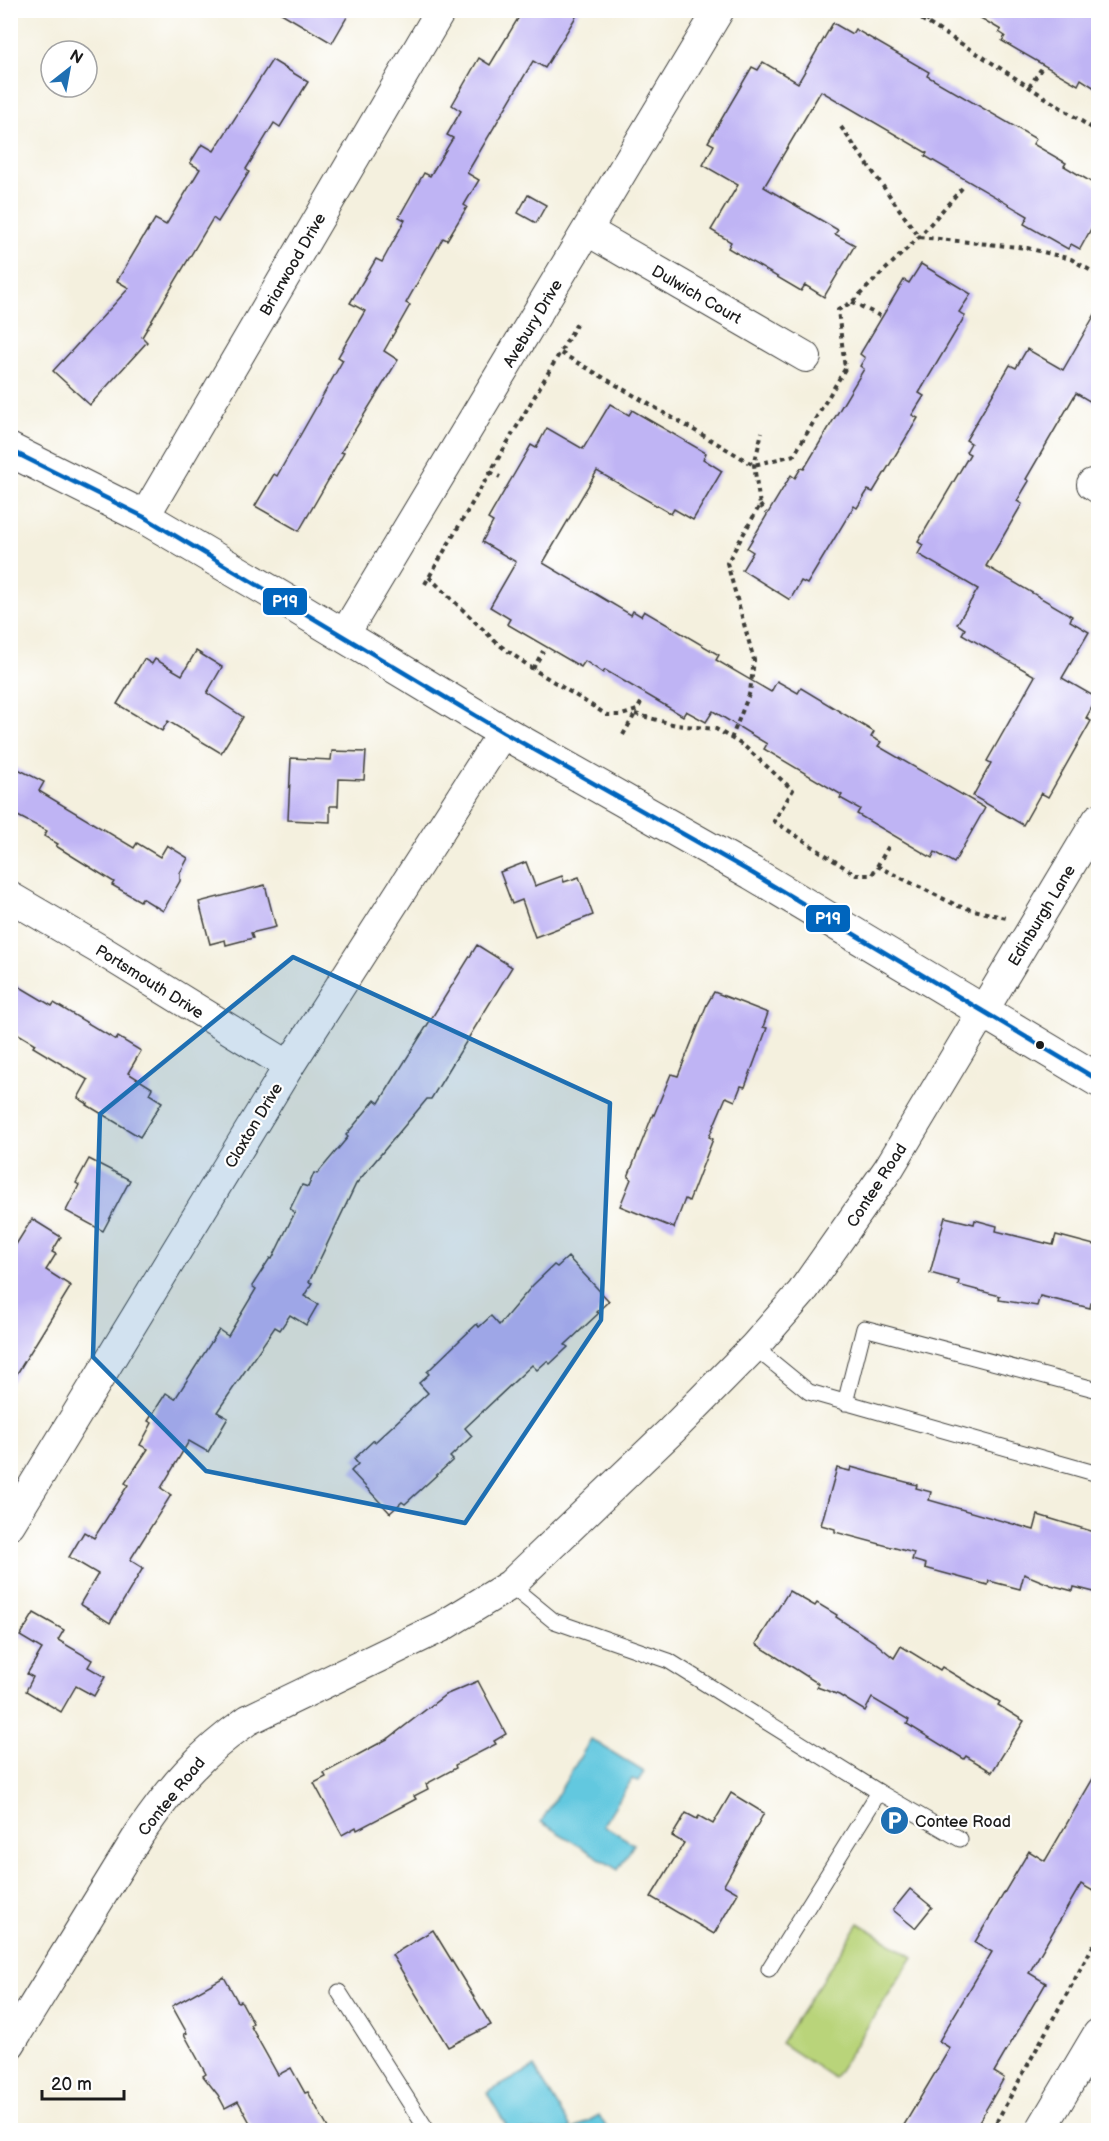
<svg xmlns="http://www.w3.org/2000/svg" width="1109" height="2141" font-family="'Balsamiq Sans',sans-serif">
	<style>
		.green { fill: #b9d47a; stroke: #6a784b; stroke-width: 1.5 }
		.water { fill: #62c8df; stroke: #3f727e; stroke-width: 1.5 }
		.building { fill: #bfb4f4 }
		.lines { fill: none; stroke-linecap: round; stroke-linejoin: round }
		.service-casing { stroke: #3c3c39; stroke-width: 17 }
		.minor-casing { stroke: #3c3c39; stroke-width: 32 }
		.tertiary-casing { stroke: #3c3c39; stroke-width: 35 }
		.path { stroke: #3c3c39; stroke-width: 4; stroke-dasharray: 4.5 4.5; stroke-linecap: butt }
		.service { stroke: #fff; stroke-width: 15 }
		.minor { stroke: #fff; stroke-width: 30 }
		.tertiary { stroke: #fff; stroke-width: 33 }
		.bus-1-casing { stroke: #fff; stroke-width: 9 }
		.bus-1 { stroke: #0065bd; stroke-width: 4.5 }
		.marked { fill: #1f6fb2; fill-opacity: 0.2; stroke: #1f6fb2; stroke-width: 4.5; stroke-linejoin: round }
		.bus-dot { fill: #1c1c1c; stroke: #fff; stroke-width: 2 }
		.labels { text-anchor: middle; stroke-width: 4.5; stroke-linejoin: round; paint-order: stroke }
		.street-label { font-size: 16px; fill: #1c1c1c; stroke: #fff }
		.poi-label { font-size: 16px; fill: #1c1c1c; stroke: #fff; text-anchor: start }
		.line-badge { stroke: #fff; stroke-width: 2 }
		.badge-label { font-size: 16px; text-anchor: middle; font-weight: bold; fill: #fff }
	</style>
	<rect width="100%" height="100%" fill="#fff"/>
	<filter id="ink" filterUnits="userSpaceOnUse"><feTurbulence type="fractalNoise" baseFrequency=".0167" numOctaves="2"/><feDisplacementMap in="SourceGraphic" scale="12" xChannelSelector="R" yChannelSelector="G"/><feConvolveMatrix kernelMatrix="1 2 1 2 8 2 1 2 1" color-interpolation-filters="sRGB"/></filter>
	<filter id="wash" filterUnits="userSpaceOnUse"><feTurbulence type="fractalNoise" baseFrequency=".008" numOctaves="4" result="noise"/><feDisplacementMap in="SourceGraphic" scale="24" xChannelSelector="R" yChannelSelector="G"/><feGaussianBlur stdDeviation="1.35" result="paint"/><feColorMatrix in="noise" values="0 0 0 0 0 0 0 0 0 0 0 0 0 0 0 0 0 1.4 0 .05"/><feComposite in="paint" operator="in"/></filter>
	<g filter="url(#wash)">
		<rect width="100%" height="100%" fill="#f4f0de"/>
		<polygon class="green" points="859,1923 913,1957 834,2078 781,2043"/>
		<g class="water">
			<polygon points="591,1739 644,1772 638,1781 632,1779 603,1825 634,1844 618,1870 541,1822"/>
			<polygon points="534,2067 572,2130 509,2130 487,2093"/>
			<polygon points="599,2115 608,2130 572,2130"/>
		</g>
		<g id="blocks">
			<g class="building">
				<polygon points="276,10 351,10 332,43"/>
				<polygon points="523,10 580,10 545,68 533,61 467,173 479,180 464,205 467,207 447,240 443,238 406,303 410,305 384,351 398,360 341,452 344,453 299,531 255,506 274,474 277,476 343,360 338,357 365,311 350,303 376,259 382,262 405,220 399,217 424,173 430,176 453,138 447,135 461,111 452,105 479,58 490,65"/>
				<polygon points="967,10 1098,10 1098,90 1081,79 1078,85 1002,41 1005,36 999,32 1001,30"/>
				<polygon points="833,23 852,34 855,29 929,72 927,76 1036,139 1033,144 1066,163 1064,166 1098,186 1098,216 1080,249 1071,244 1068,249 1024,224 1028,216 925,156 927,153 821,91 764,187 838,230 835,234 855,245 824,297 805,285 801,291 728,248 731,242 711,230 738,185 703,165 714,145 708,142 752,67 758,70 763,62 798,83"/>
				<polygon points="272,60 308,82 280,127 274,123 246,169 249,172 218,222 213,218 142,337 147,342 90,405 53,371 129,288 117,281 148,229 148,231 155,219 166,225 200,169 190,163 202,144 214,151"/>
				<polygon points="528,195 546,205 536,223 518,213"/>
				<polygon points="921,264 971,294 959,312 965,316 919,393 924,396 912,415 918,418 873,492 868,490 857,508 854,506 807,584 801,581 790,600 742,570 753,552 747,548 791,475 795,478 801,468 804,469 864,369 860,366 865,358 860,354 904,280 909,283"/>
				<polygon points="1098,309 1098,406 1076,393 1026,479 1029,481 1017,501 1022,504 986,566 1072,616 1070,621 1089,632 1062,678 1097,698 1086,718 1091,721 1048,797 1041,793 1023,825 973,796 991,763 987,761 1035,676 962,634 965,629 957,624 978,589 918,554 923,545 918,542 970,454 966,452 971,443 966,440 1010,365 1016,368 1027,349 1063,370"/>
				<polygon points="610,404 629,415 632,410 706,453 703,459 722,471 693,520 674,509 671,514 597,471 543,563 631,615 633,611 641,616 644,611 719,655 716,660 771,692 777,681 798,693 801,688 874,732 871,737 881,742 878,746 985,808 954,863 935,852 932,858 857,814 860,809 840,798 842,795 764,749 767,744 713,711 706,722 686,711 683,716 605,670 603,673 585,661 581,667 507,624 510,619 490,607 516,562 482,542 493,522 488,519 531,445 536,448 547,428 583,449"/>
				<polygon points="196,651 222,667 207,693 243,717 221,753 168,721 162,731 117,704 144,659 152,664 155,659 182,675"/>
				<polygon points="332,751 366,752 364,780 339,779 338,806 330,806 330,822 288,820 291,758 331,760"/>
				<polygon points="10,765 44,782 39,791 134,848 137,843 160,857 167,845 188,858 180,873 180,881 163,911 142,898 140,901 112,885 114,882 56,846 58,844 44,836 47,831 10,812"/>
				<polygon points="526,862 535,886 562,876 564,882 579,877 593,915 535,937 522,900 512,904 500,872"/>
				<polygon points="265,885 276,927 251,933 253,938 226,945 225,940 210,944 199,902"/>
				<polygon points="477,945 512,967 431,1099 427,1099 356,1184 309,1282 312,1283 304,1296 318,1304 306,1325 290,1315 280,1330 275,1327 217,1412 228,1418 208,1452 189,1441 161,1488 171,1495 130,1560 143,1568 110,1623 80,1604 98,1574 69,1557 84,1532 94,1538 128,1485 125,1483 148,1449 140,1445 152,1423 148,1421 166,1393 175,1399 219,1330 228,1336 256,1289 252,1286 270,1258 272,1259 295,1212 290,1209 302,1185 308,1187 314,1173 317,1174 348,1137 346,1135 375,1100 379,1103"/>
				<polygon points="10,981 52,1006 54,1003 116,1040 118,1037 141,1051 128,1073 152,1088 149,1094 162,1102 140,1137 87,1105 88,1104 78,1098 88,1080 33,1047 35,1044 10,1029"/>
				<polygon points="714,992 768,1013 763,1027 767,1028 745,1087 741,1086 735,1101 726,1097 709,1137 713,1139 689,1201 685,1199 674,1228 620,1206 631,1179 628,1177 653,1114 654,1115 671,1074 678,1076 707,1004"/>
				<polygon points="89,1159 130,1180 103,1231 66,1211 79,1185 76,1183"/>
				<polygon points="945,1217 974,1224 975,1220 997,1226 996,1231 1053,1245 1056,1235 1098,1246 1098,1305 1091,1303 1090,1308 1040,1296 1037,1306 999,1300 1000,1296 958,1285 959,1281 930,1273"/>
				<polygon points="32,1219 61,1237 52,1252 56,1254 46,1270 71,1286 10,1385 10,1254"/>
				<polygon points="568,1257 609,1301 597,1312 599,1313 565,1345 568,1347 550,1364 547,1361 537,1370 532,1365 465,1428 472,1436 450,1457 453,1460 405,1504 402,1502 390,1513 351,1471 358,1464 354,1459 374,1440 375,1442 428,1393 419,1383 429,1374 427,1372 460,1340 477,1324 479,1327 491,1316 499,1325 533,1285 554,1265 557,1267"/>
				<polygon points="851,1467 917,1485 916,1488 931,1492 929,1500 1034,1530 1038,1515 1098,1533 1098,1593 1074,1587 1073,1591 1051,1585 1024,1574 1020,1589 989,1581 988,1585 925,1568 926,1564 912,1560 914,1553 835,1532 835,1529 821,1525 837,1468 850,1471"/>
				<polygon points="789,1591 815,1606 817,1603 837,1615 836,1617 873,1641 894,1658 901,1646 940,1670 942,1667 980,1690 1000,1702 998,1705 1024,1721 992,1772 966,1756 964,1759 907,1724 909,1720 872,1698 865,1711 839,1695 817,1687 819,1684 756,1644"/>
				<polygon points="34,1613 64,1630 58,1640 92,1660 88,1667 105,1677 94,1696 76,1686 61,1712 26,1691 33,1677 27,1674 42,1649 20,1636"/>
				<polygon points="478,1681 506,1734 494,1741 496,1744 455,1765 456,1768 426,1784 428,1789 414,1796 416,1799 357,1830 356,1827 342,1835 314,1783 326,1777 324,1773 389,1738 445,1695"/>
				<polygon points="1098,1770 1098,1894 1081,1884 1029,1973 1046,1983 994,2072 1004,2078 974,2130 901,2130 950,2048 939,2041 992,1952 975,1942 1029,1851 1045,1861"/>
				<polygon points="731,1793 764,1813 724,1885 738,1893 714,1934 651,1897 684,1843 672,1836 686,1813 697,1819 699,1816 713,1824"/>
				<polygon points="910,1889 932,1907 915,1928 893,1910"/>
				<polygon points="433,1930 491,2025 448,2047 392,1955"/>
				<polygon points="224,1977 238,2002 241,2001 253,2023 250,2025 278,2075 291,2068 305,2093 308,2092 329,2130 254,2130 238,2101 225,2108 218,2095 203,2076 206,2074 184,2034 187,2033 172,2006"/>
			</g>
		</g>
	</g>
	<g filter="url(#ink)">
		<use href="#blocks" fill-opacity="0" stroke="#3c3c39" stroke-width="1.5"/>
		<g class="lines">
			<defs>
				<g id="service">
					<polyline points="754,1347 809,1392 1098,1474"/>
					<polyline points="845,1403 864,1328 1098,1390"/>
					<polyline points="510,1585 554,1621 669,1661 879,1792 960,1839"/>
					<polyline points="769,1969 879,1792"/>
					<polyline points="339,1992 427,2130"/>
				</g>
				<g id="minor">
					<polyline points="588,231 806,357"/>
					<polyline points="1092,484 1098,488"/>
					<polyline points="144,517 441,10"/>
					<polyline points="344,635 719,10"/>
					<polyline points="10,897 99,949 289,1066"/>
					<polyline points="10,1524 289,1066 503,732"/>
					<path d="M10 2044 140 1833C173 1785 200 1754 248 1720L441 1627 510 1585 671 1431 754 1347 802 1292 889 1168 1098 819"/>
					<polyline points="1041,2130 1098,2034"/>
				</g>
				<polyline id="tertiary" points="10,450 144,517 288,602 503,732 752,873 1098,1080"/>
			</defs>
			<use href="#service" class="service-casing"/>
			<use href="#minor" class="minor-casing"/>
			<use href="#tertiary" class="tertiary-casing"/>
			<g class="path">
				<polyline points="906,10 983,57 1098,132"/>
				<polyline points="926,22 940,10"/>
				<polyline points="1029,87 1041,69"/>
				<polyline points="841,127 919,237 1027,248 1071,259 1098,275"/>
				<polyline points="852,302 884,318"/>
				<polyline points="561,353 754,465 794,455 845,369 838,310 852,302 919,237 963,187"/>
				<polyline points="490,472 500,477"/>
				<polyline points="760,505 766,513"/>
				<polyline points="429,577 498,644 533,669 607,715 622,715 637,710 643,699"/>
				<polyline points="425,584 579,320"/>
				<polyline points="533,669 543,651"/>
				<polyline points="635,714 676,725 716,729 744,746 793,790 774,821 856,875 872,875 890,844"/>
				<polyline points="623,735 635,714"/>
				<polyline points="731,739 750,692 754,660 727,563 760,505 754,465 762,432"/>
				<polyline points="877,866 958,906 1006,918"/>
				<polyline points="992,2130 1098,1937"/>
				<polyline points="1095,2130 1098,2124"/>
			</g>
			<use href="#service" class="service"/>
			<use href="#minor" class="minor"/>
			<use href="#tertiary" class="tertiary"/>
			<defs>
				<polyline id="bus-1" points="10,450 144,517 503,732 752,873 1098,1080"/>
			</defs>
			<use href="#bus-1" class="bus-1-casing"/>
			<use href="#bus-1" class="bus-1"/>
		</g>
	</g>
	<path class="marked" d="M293 957 610 1103 601 1320 465 1523 206 1471 93 1357 100 1114Z"/>
	<defs>
		<symbol id="parking-disc" viewBox="-11 -11 22 22"><circle r="9.5" fill="#1f6fb2" stroke="#fff"/><path d="M-3.5-5.5H1a3.5 3.5 0 0 1 0 7H-1V5.5H-3.5ZM-1-3.4V-.6H.8a1.4 1.4 0 0 0 0-2.8Z" fill="#fff"/></symbol>
	</defs>
	<g fill-rule="evenodd">
		<use href="#parking-disc" x="878" y="1804" width="33" height="33"/>
	</g>
	<circle class="bus-dot" cx="1040" cy="1045" r="5"/>
	<g class="labels">
		<g class="street-label">
			<text transform="translate(292 264) rotate(-60)" y="6">Briarwood Drive</text>
			<text transform="translate(697 294) rotate(30)" y="6">Dulwich Court</text>
			<text transform="translate(532 323) rotate(-59)" y="6">Avebury Drive</text>
			<text transform="translate(1041 915) rotate(-59)" y="6">Edinburgh Lane</text>
			<text transform="translate(150 981) rotate(32)" y="6">Portsmouth Drive</text>
			<text transform="translate(253 1125) rotate(-59)" y="6">Claxton Drive</text>
			<text transform="translate(876 1185) rotate(-57)" y="6">Contee Road</text>
			<text transform="translate(171 1796) rotate(-51)" y="6">Contee Road</text>
		</g>
		<g class="poi-label">
			<text x="915" y="1827">Contee Road</text>
		</g>
	</g>
	<g class="line-badge">
		<rect x="262" y="587" width="46" height="29" rx="6" fill="#0065bd"/>
		<rect x="805" y="904" width="46" height="29" rx="6" fill="#0065bd"/>
	</g>
	<g class="badge-label">
		<text x="285" y="607">P19</text>
		<text x="828" y="924">P19</text>
	</g>
	<rect width="1109" height="2141" fill="none" stroke="#fff" stroke-width="36"/>
	<g transform="translate(69 69) rotate(31)"><circle r="28" fill="#ffffff" stroke="#a4a4a4" stroke-width="1.5"/>
	<path d="M0-4.5L10 22L0 15L-10 22Z" fill="#1f6fb2"/>
	<text y="-9" font-size="16" font-weight="bold" text-anchor="middle" fill="#1c1c1c">N</text>
	</g>
	<path d="M42 2090v9h82v-9" fill="none" stroke="#1c1c1c" stroke-width="3"/>
	<text x="51" y="2090" font-size="18" fill="#1c1c1c" stroke="#ffffff" stroke-width="4.5" paint-order="stroke">20 m</text>
</svg>
